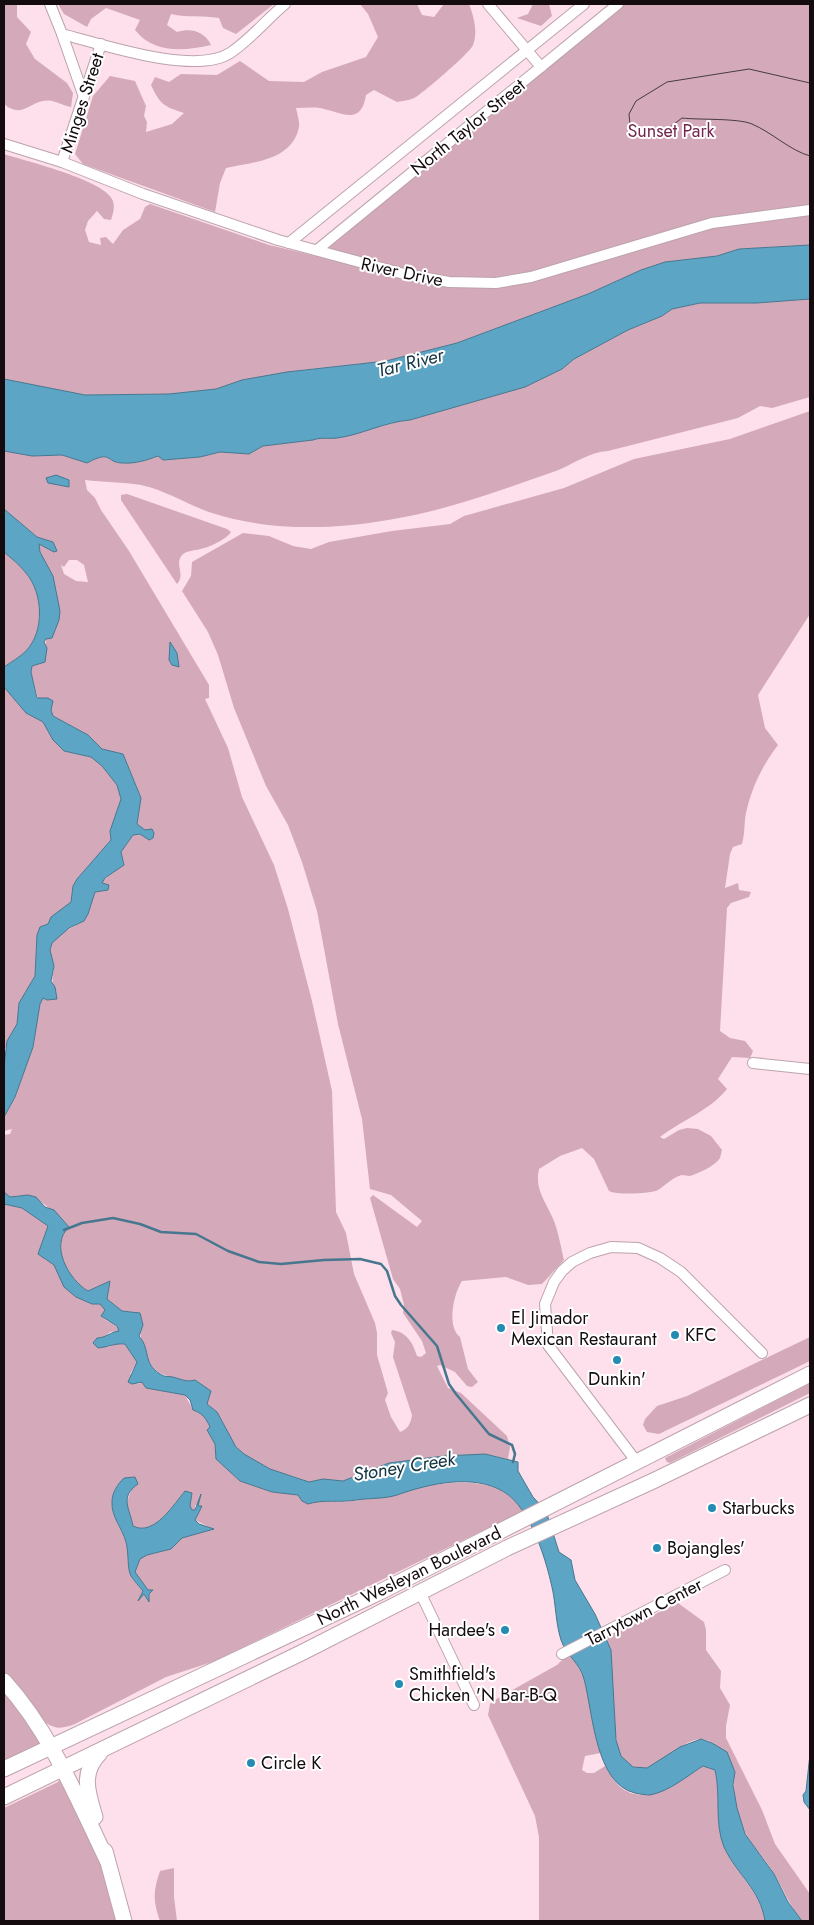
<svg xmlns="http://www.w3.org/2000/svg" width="814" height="1925" font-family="Jost,sans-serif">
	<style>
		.green { fill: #d4a9ba; fill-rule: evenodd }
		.water { fill: #5da5c5; stroke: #47778e }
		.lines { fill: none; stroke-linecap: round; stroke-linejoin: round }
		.stream { stroke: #47778e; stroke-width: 2.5 }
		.minor-casing { stroke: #bda3ad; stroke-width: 12 }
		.highway-casing { stroke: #bda3ad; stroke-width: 17 }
		.minor { stroke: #fff; stroke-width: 10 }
		.highway { stroke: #fff; stroke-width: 15 }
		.tram { stroke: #483b40; stroke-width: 1 }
		.poi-dot { fill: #248bb3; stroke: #fff; stroke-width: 2 }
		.labels { text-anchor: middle; stroke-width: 4; stroke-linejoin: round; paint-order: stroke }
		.street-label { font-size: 18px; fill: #140b0f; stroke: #fff }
		.park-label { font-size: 18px; fill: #73264d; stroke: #fff }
		.poi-label { font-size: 18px; fill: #140b0f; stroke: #fff; text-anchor: start }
		.water-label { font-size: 19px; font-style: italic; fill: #133443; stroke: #fff }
	</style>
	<rect width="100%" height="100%" fill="#fde0eb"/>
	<g class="green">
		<path d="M4 4 17 5V17L31 32 26 44 35 59 67 83 73 93 71 107C64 106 58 102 52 101 31 97 25 121 4 104Z"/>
		<path d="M58 4H274L236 34 223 28 219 18C202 15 189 18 171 14L167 25 177 32C191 28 204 31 211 45 184 51 154 54 135 30L140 20 106 8 91 19 87 27 64 14Z"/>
		<path d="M360 4H417L422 15 434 17 444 4H469C474 17 478 32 473 45 471 52 424 92 416 97 411 100 403 101 397 102L374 90 366 95C361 127 341 112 320 108 313 107 304 108 296 108 297 114 300 122 299 127 292 161 253 162 226 168L220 183 215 212 83 164 75 154 93 96 110 76 135 81 146 106 144 116 147 122 146 132 172 124 184 113C164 106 161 106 151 85L155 77 169 82 181 74 217 75 240 61 269 81 304 82 322 72 366 57 378 37 368 14Z"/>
		<polygon points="533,4 549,4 552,16 541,26 517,18 528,14"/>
		<path d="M625 4H810V245L739 249 717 256 665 262 641 270 588 294 457 343 386 361 302 370 242 380 216 389 169 394 85 395 4 379V154C25 161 106 180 113 201 115 207 113 214 111 220L104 219 97 211 88 221 85 230 89 242 101 245 100 238 106 237 113 244 123 230 140 219 145 207 150 204 269 245 316 256Z"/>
		<path d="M810 299V397L772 408 760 406 738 418 608 451C589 452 574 464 556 471 501 490 446 511 388 520 331 530 268 531 212 513 188 505 165 490 141 485 123 482 103 482 85 480L87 490 95 498 101 510 129 551 209 685V698L205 699 228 748 242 797 274 865 288 909 312 1001 332 1091 336 1212 346 1233 354 1274 375 1323 377 1333V1355L388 1393 385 1400 391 1417 400 1432C408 1429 411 1423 412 1415L393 1357 395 1342 391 1333 392 1330C407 1332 413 1343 417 1356L421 1357 426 1353 422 1341 403 1313 404 1305 400 1289 393 1279 370 1198 373 1195 417 1227 422 1221 391 1195 370 1189 362 1119 338 1024 317 911 302 862 288 825 266 786 234 708 218 655 208 632 182 591 191 576 192 562 243 533 269 536 293 546 311 549 329 542 392 531 450 524 464 516 564 488 634 459 730 439 810 411V614L758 695 765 728 778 745C762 766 752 787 746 813 744 823 745 834 742 844L733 847 730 854 725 888 738 883 739 890 751 892 749 897 731 903 727 908 720 1031 730 1038 745 1041 753 1051 750 1058 732 1057 718 1079 727 1089C709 1111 682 1120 660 1137L664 1139 679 1130 687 1128 698 1129 711 1136 722 1150 720 1158C715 1166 699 1173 690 1176 687 1176 685 1175 682 1175 673 1177 666 1185 658 1190 651 1194 616 1195 609 1191L594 1159 582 1148 560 1156 539 1169C534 1190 547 1203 554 1221 559 1234 561 1248 564 1260L542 1284 528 1285 506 1277 462 1281C454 1293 446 1326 460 1337L468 1369 478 1382 472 1387 467 1386 455 1372 440 1365 437 1366 448 1388 461 1393 507 1436 510 1447 508 1459 490 1455H468L421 1459 389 1463 343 1481 323 1479 309 1482C285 1472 252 1469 236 1446 225 1432 223 1414 207 1404L209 1397 203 1386 195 1380C187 1382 184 1380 176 1378 150 1372 150 1366 142 1342 140 1332 137 1322 134 1312L122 1311 107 1299 110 1281 88 1291C73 1282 57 1259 61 1241 62 1234 66 1230 66 1223 46 1208 39 1191 10 1197L4 1192V1135L10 1134 12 1129 4 1131V1117L15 1097 33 1047 40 1004 43 998 52 1000 55 987C50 979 54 975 54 965 53 961 50 955 50 951 50 932 77 929 85 918 90 912 89 904 92 897 98 882 111 874 124 865L121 852 133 835 140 834 145 830 137 824 141 798 123 754 102 749 88 735 53 716 51 710 38 698 31 672 32 666 45 651 53 576 40 552 39 544 54 552 53 542 37 537 4 509V451L32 456 62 455 87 463C113 449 105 463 123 463 135 464 147 460 158 456L163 460 200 457 220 452 249 454 263 446 313 440 318 438H337L471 402 562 369 574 359 628 330 662 316 672 309 700 303H757ZM69 560H77L84 565 88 582 76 581 64 574 61 565 64 567Z"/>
		<path d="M127 494 227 529 231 532C227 539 208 548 200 549 194 551 187 550 182 555 174 564 186 575 177 584L121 500V495Z"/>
		<path d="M4 552C11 558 20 565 26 573 43 593 45 631 26 651 20 657 11 662 4 667Z"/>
		<path d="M4 687 26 713 43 722 64 751 91 757 102 766 117 785 121 799 110 831 111 840 77 879 73 886 71 902C56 913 50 922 37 935L35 976 19 1003 17 1024 7 1041V1049L4 1047Z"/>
		<path d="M4 1204 22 1208 48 1226 46 1232V1260L54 1265 92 1304H100L105 1310 101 1316C107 1323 115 1322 120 1331L110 1332 103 1338 108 1347 117 1343 125 1344 137 1362 130 1374 138 1384 142 1382 146 1388 185 1395 193 1410C202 1413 206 1418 210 1427L207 1430 215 1444 216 1459 240 1481 272 1492 298 1495 302 1501 345 1502 397 1495C409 1488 421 1488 434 1485 466 1480 503 1480 523 1511L215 1661 166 1677 75 1724C64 1728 57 1730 46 1723L4 1673ZM135 1477 126 1506 133 1526C154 1537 174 1504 185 1491L192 1494 190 1506 192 1511 195 1510V1505L201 1507 195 1520 213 1529 182 1538 171 1549 147 1555 140 1559 135 1572 148 1591V1601L144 1594 140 1599 143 1591C139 1586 133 1581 131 1576 127 1566 129 1556 127 1546 124 1531 111 1518 112 1502 112 1492 118 1484 124 1478Z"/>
		<polygon points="810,1337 810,1361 659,1434 647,1432 643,1425 645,1419 657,1406 687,1396"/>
		<polygon points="810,1383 810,1393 670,1463 667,1462 665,1458"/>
		<path d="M678 1603 704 1622 706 1630V1650L721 1671 720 1688 730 1705 726 1726V1738L762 1810 775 1844 810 1894V1921H802C789 1904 785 1892 774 1874 767 1861 755 1849 747 1836 736 1819 732 1792 735 1772 729 1763 720 1747 711 1742 683 1727 661 1780 632 1766 628 1764 623 1760 621 1756 612 1739 612 1672 611 1650L606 1638Z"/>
		<path d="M568 1654C590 1672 595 1725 601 1753L585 1756 582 1770 587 1773H594L605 1766C609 1772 613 1780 618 1785 644 1810 681 1780 703 1766L715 1770C721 1795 714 1823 724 1847 736 1874 760 1891 765 1921H539V1837L535 1816 488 1715 490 1704 493 1701 557 1665Z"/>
		<polygon points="4,1689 44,1745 4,1763"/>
		<polygon points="61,1776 101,1860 120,1921 4,1921 4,1808 58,1782"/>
		<path d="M174 1868V1897L177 1921H160C153 1900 153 1892 160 1871Z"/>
	</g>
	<g class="water">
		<path d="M810 245V299L757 303H700L672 309 662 316 628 330 574 359 562 369 525 387 410 420C384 422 361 435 337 438 328 439 321 437 313 440L263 446 249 454 220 452 200 457 163 460 158 456C147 460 135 464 123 463 105 463 113 449 87 463L62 455 32 456 4 451V379L85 395 169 394 216 389 242 380 287 372 386 361 457 343 588 294 641 270 665 262 717 256 739 249Z"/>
		<polygon points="56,475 69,480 69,487 48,483 46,478"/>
		<path d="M4 509 37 537 53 542 57 551 54 552 39 544 40 552 53 576 60 611 59 620 52 638 46 639 44 642 47 648 45 662 32 666 31 672 37 698H48L53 701 51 710 53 716 88 735 102 749 123 754 141 798 137 824 145 830 152 829 154 833 153 838 149 840 140 834 133 835 121 852 124 865 105 878 102 883 109 885 108 890 95 892 88 914 84 921 69 928 52 943 50 950 54 966 51 981 55 987 57 999 47 1000 43 998 40 1004 33 1047 15 1097 4 1117V1067L7 1041 17 1024 19 1003 35 976 37 935 40 927 48 924 51 917 71 902 73 886 77 879 111 840 110 831 121 799 117 785 102 766 91 757 64 751 53 740 43 722 26 713 4 687V667C11 662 20 657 26 651 45 631 43 593 26 573 20 565 11 558 4 552Z"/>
		<polygon points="170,642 177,653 179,667 172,665 169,660"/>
		<path d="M4 1192 10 1197 28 1195 36 1197 45 1207 54 1210 69 1227C49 1245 69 1280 88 1291L110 1281 107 1299 122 1311 140 1313 143 1325 139 1336C152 1351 141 1365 164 1376 168 1377 172 1376 176 1378 184 1380 186 1382 195 1380L211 1391 207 1404 217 1412 236 1447 244 1454 270 1469 309 1482 323 1479 343 1481 389 1463 444 1456 485 1454 518 1462V1471L533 1497 546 1511 559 1552 571 1560 575 1580 595 1614 611 1650 616 1740 621 1756 633 1767 647 1768 680 1747 701 1739 712 1743 727 1752 735 1772 733 1785 737 1808 745 1834 774 1874 788 1902 802 1921H765C760 1889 737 1875 724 1847 714 1823 721 1794 715 1770L703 1766C687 1776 670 1791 650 1795 646 1795 640 1794 635 1793 595 1784 593 1712 584 1679 580 1663 566 1655 561 1640 556 1624 556 1608 553 1592 547 1562 531 1508 504 1492 473 1473 428 1484 397 1495 385 1499 369 1498 356 1500 340 1503 323 1499 308 1504L302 1501 298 1495 272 1492 240 1481 216 1459 215 1444 207 1430 210 1427C206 1418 202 1413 193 1410L190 1400 185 1395 146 1388 142 1382 132 1384 128 1382 137 1362 125 1344C115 1343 108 1347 98 1348L93 1343 97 1338C106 1338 110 1332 119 1331L117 1326 101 1316 105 1310 100 1304H92L76 1297 64 1287 54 1265 38 1254 48 1226 22 1208 4 1204Z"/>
		<path d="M135 1477 138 1484C119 1497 130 1509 133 1526 154 1537 174 1504 185 1491L192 1493 190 1506 192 1510H195L201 1494 198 1506H202L195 1520 199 1524 214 1529 182 1538 171 1549 147 1555 140 1559 135 1572 148 1590H153L149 1594V1602L144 1594 138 1601 143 1591C139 1586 134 1581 131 1576 127 1569 129 1553 126 1542 122 1528 111 1516 112 1502 112 1492 118 1484 124 1478Z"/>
		<polygon points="810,1754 810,1810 804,1802 803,1795 806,1791"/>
	</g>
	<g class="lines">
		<polyline class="stream" points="64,1230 82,1223 113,1218 140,1224 161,1232 196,1234 228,1251 259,1262 281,1264 324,1260 360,1259 381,1264 387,1271 395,1296 401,1305 437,1346 449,1384 456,1394 489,1434 512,1445 515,1454 513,1462"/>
		<defs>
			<g id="minor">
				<path d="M50 4 62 34C101 44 195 76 230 53 250 40 267 19 285 4"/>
				<polyline points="488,4 541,67"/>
				<polyline points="62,34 84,97"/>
				<polyline points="4,144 62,162 143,194 278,240 404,274 449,282 496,283 531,277 712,223 810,210"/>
				<polyline points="62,162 101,44"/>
				<polyline points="289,243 584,4"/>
				<polyline points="317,250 618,4"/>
				<polyline points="753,1063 810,1069"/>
				<polyline points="636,1461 548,1345 545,1304 554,1282 562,1271 572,1262 590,1253 611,1247 638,1248 660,1258 681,1272 762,1353"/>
				<polyline points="420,1592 474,1705"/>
				<polyline points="562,1654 725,1570"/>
			</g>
			<g id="highway">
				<path d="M4 1681C51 1733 77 1798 107 1860"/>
				<polyline points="4,1769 380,1592 810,1374"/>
				<polyline points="4,1797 303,1652 507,1548 653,1481 810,1405"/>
				<path d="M95 1817C88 1793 80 1773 100 1753"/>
				<polyline points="105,1851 124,1921"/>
			</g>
		</defs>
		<use href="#minor" class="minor-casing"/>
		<use href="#highway" class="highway-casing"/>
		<use href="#minor" class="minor"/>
		<use href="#highway" class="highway"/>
		<path class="tram" d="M810 83 749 69 667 82 636 101 629 114 630 124 637 134 645 138 657 137 682 118C699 120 738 118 752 124 773 133 789 150 810 156"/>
	</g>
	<g class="poi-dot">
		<circle cx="501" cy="1328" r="5"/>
		<circle cx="675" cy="1335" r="5"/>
		<circle cx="617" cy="1360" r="5"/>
		<circle cx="712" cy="1508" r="5"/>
		<circle cx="657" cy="1548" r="5"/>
		<circle cx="505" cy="1630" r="5"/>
		<circle cx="399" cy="1684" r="5"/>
		<circle cx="251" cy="1763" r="5"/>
	</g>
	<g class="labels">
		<g class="street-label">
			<text transform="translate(82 103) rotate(-72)" y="6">Minges Street</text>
			<text transform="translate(468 127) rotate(-39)" y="6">North Taylor Street</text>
			<text transform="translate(402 272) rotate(12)" y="6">River Drive</text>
			<text transform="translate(409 1576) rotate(-26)" y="6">North Wesleyan Boulevard</text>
			<text transform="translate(644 1612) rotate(-27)" y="6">Tarrytown Center</text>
		</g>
		<g class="park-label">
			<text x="671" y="137">Sunset Park</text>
		</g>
		<g class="poi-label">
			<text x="511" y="1324">El Jimador<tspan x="511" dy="21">Mexican Restaurant</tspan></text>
			<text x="685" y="1341">KFC</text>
			<text x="617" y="1385" text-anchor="middle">Dunkin'</text>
			<text x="722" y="1514">Starbucks</text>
			<text x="667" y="1554">Bojangles'</text>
			<text x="495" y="1636" text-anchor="end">Hardee's</text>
			<text x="409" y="1680">Smithfield's<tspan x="409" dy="21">Chicken 'N Bar-B-Q</tspan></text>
			<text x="261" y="1769">Circle K</text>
		</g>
		<g class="water-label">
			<text transform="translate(410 362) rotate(-14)" y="7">Tar River</text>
			<text transform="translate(404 1466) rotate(-9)" y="7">Stoney Creek</text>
		</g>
	</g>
	<rect width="814" height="1925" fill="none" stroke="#140b0f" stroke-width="10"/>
</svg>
